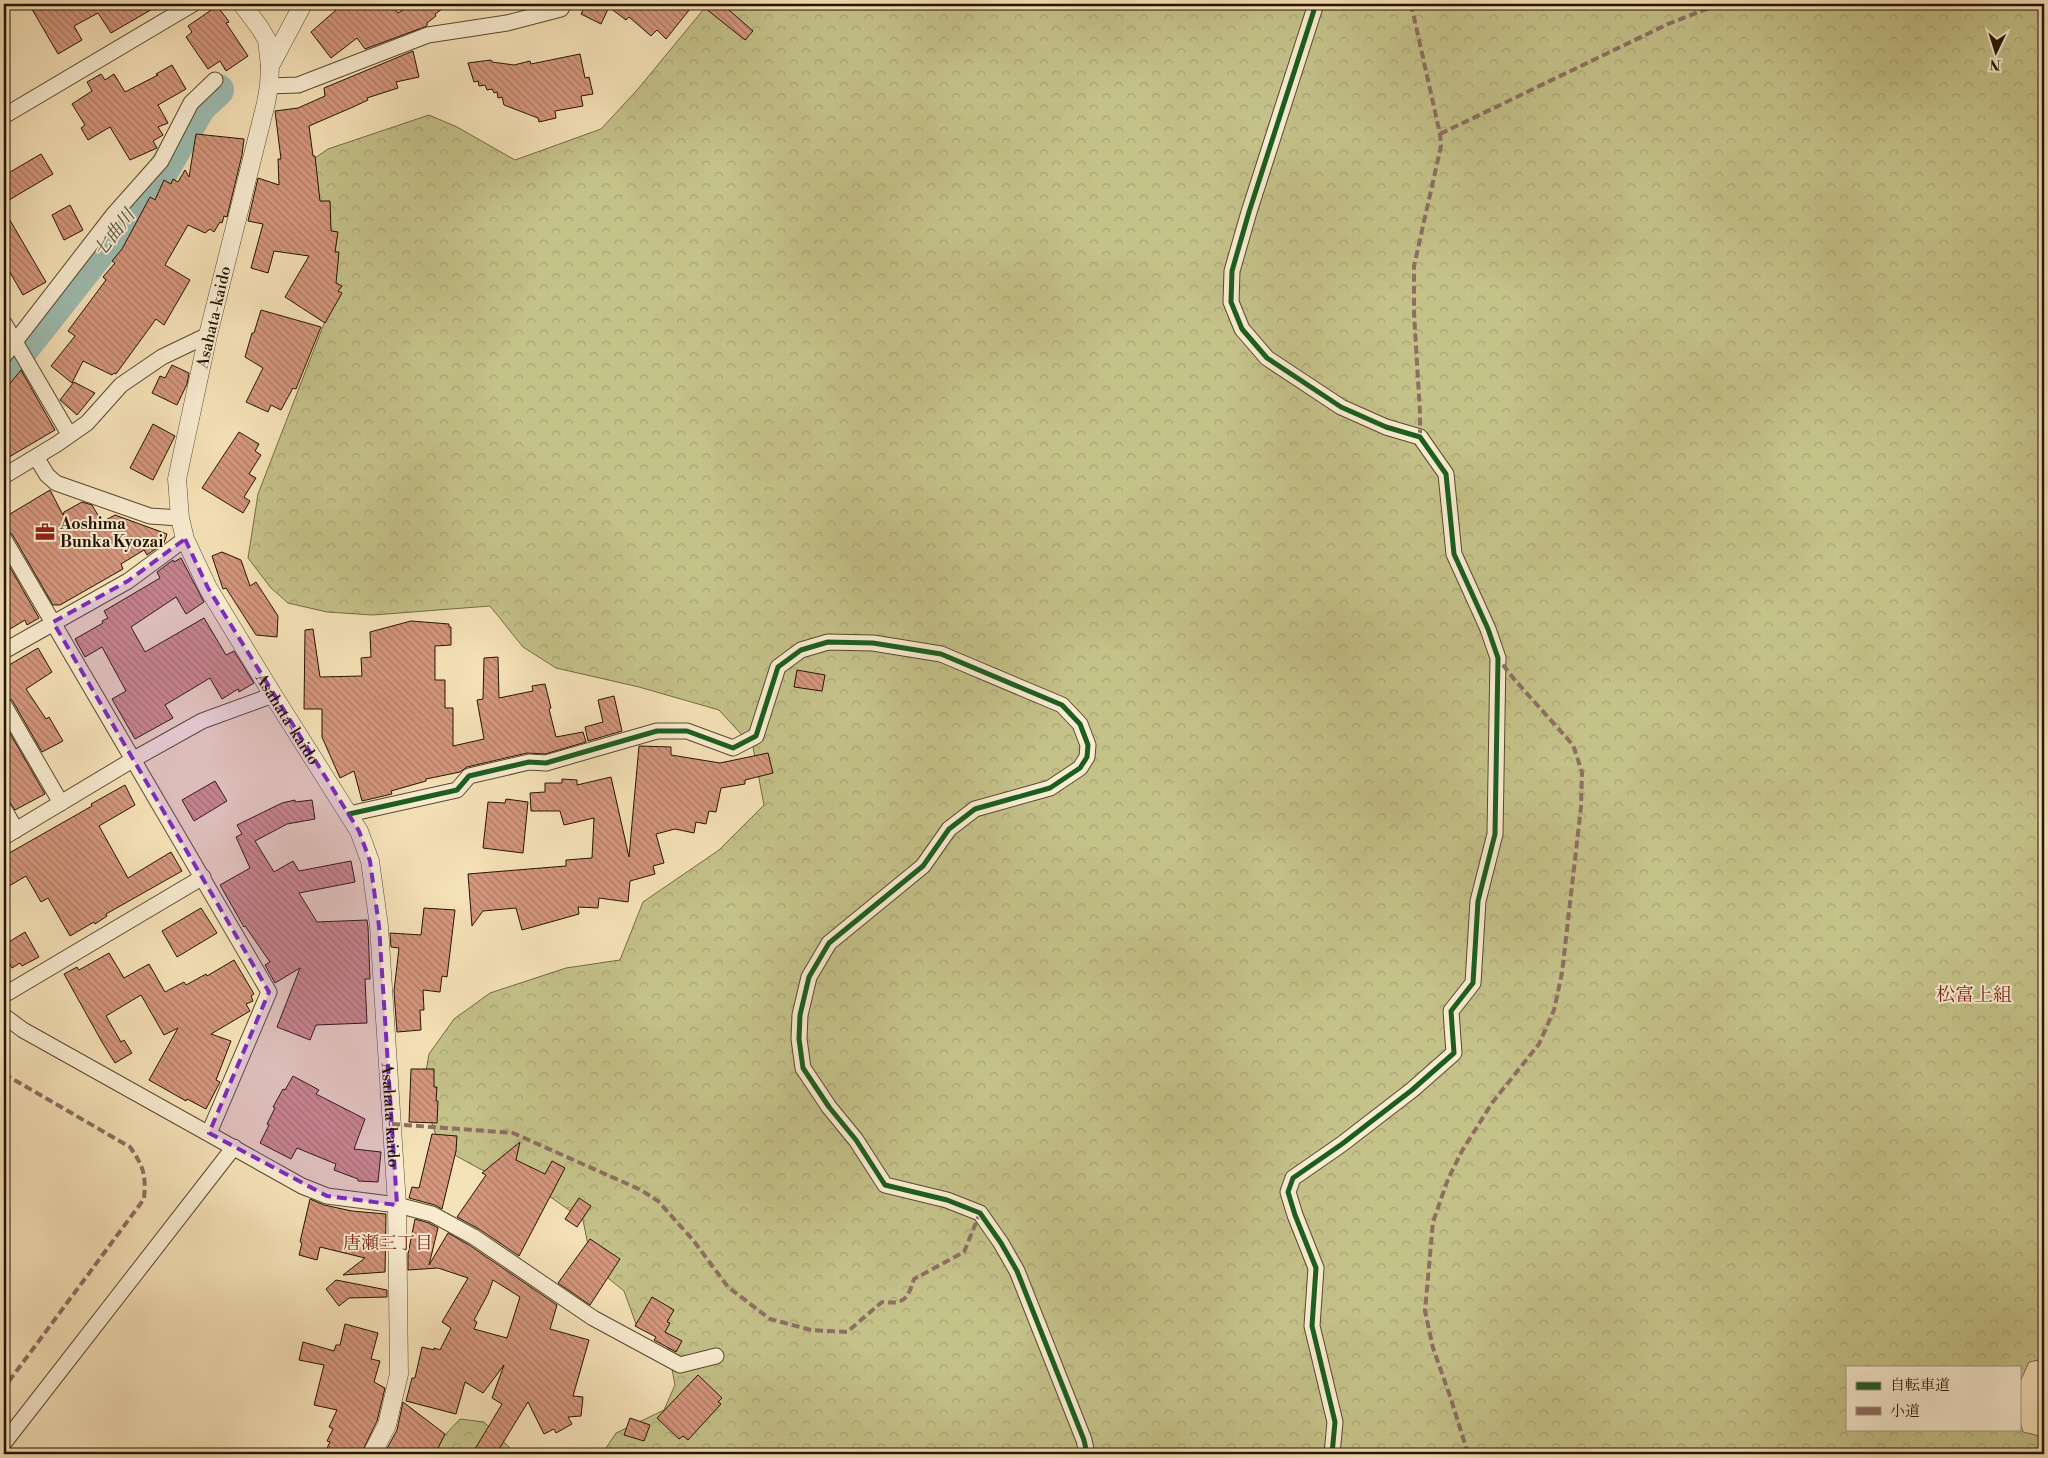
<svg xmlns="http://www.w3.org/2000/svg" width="2048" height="1458" font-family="'Libre Bodoni','Noto Serif JP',serif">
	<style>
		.forest { fill: url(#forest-crowns); stroke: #746a44 }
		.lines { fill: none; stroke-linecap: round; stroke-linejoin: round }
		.river { stroke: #9dbdb2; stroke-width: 32 }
		.building { fill: url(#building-back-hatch); stroke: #241400; fill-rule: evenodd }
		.minor-casing { stroke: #58482e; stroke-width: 17 }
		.tertiary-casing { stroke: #58482e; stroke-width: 19 }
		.minor { stroke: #f9ecd1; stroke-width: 15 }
		.tertiary { stroke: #f9ecd1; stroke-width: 18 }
		.quiet { stroke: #8d6e63; stroke-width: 4; stroke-dasharray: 8 4; stroke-linecap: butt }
		.cycleway-casing { stroke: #f9ecd1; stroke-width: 8 }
		.cycleway { stroke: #1b5e20; stroke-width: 5 }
		.marked { fill: #7b2cbf; fill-opacity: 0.2; stroke: #7b2cbf; stroke-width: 4; stroke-dasharray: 10 6; stroke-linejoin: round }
		.labels { text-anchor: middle; stroke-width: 4; stroke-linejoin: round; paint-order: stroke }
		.street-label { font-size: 16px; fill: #241400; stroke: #f9ecd1 }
		.poi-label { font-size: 16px; font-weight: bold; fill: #241400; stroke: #f9ecd1; text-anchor: start }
		.water-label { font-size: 18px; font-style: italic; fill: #4e4f3e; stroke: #f9ecd1 }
		.neighbourhood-label { font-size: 18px; fill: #7a1f14; stroke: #f9ecd1 }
		.quarter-label { font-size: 19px; fill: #7a1f14; stroke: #f9ecd1 }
	</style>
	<defs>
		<pattern id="forest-crowns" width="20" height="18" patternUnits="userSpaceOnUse" patternTransform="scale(1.25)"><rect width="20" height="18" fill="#c4c189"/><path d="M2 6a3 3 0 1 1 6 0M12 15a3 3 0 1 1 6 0" fill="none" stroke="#a8a574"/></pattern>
		<pattern id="building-back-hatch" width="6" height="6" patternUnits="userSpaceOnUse" patternTransform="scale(1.25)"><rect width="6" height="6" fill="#d5977e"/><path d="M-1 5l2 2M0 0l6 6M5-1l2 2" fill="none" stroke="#ad7a65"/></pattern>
	</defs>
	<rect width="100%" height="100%" fill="#f6e2b8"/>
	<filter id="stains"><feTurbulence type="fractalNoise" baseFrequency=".004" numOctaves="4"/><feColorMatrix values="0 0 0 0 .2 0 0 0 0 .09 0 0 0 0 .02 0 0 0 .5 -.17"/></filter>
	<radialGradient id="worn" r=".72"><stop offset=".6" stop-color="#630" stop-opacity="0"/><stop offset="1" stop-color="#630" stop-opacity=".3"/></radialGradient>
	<g class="forest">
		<polygon points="708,4 2044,4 2044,1359 2029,1362 2019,1384 2019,1367 1847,1367 1847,1429 2019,1429 2019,1418 2023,1432 2044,1437 2044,1454 602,1454 616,1433 664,1410 675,1385 667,1342 636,1324 624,1291 592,1265 583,1220 542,1191 480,1169 440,1147 422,1094 429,1054 454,1019 490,993 566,968 620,960 643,902 719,850 764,805 753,747 719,710 639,687 556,668 523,647 490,606 373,615 327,612 288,603 271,588 248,558 258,494 325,321 302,167 328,149 429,115 457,127 515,160 601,129 638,89"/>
		<polygon points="460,1419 484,1422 516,1454 427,1454"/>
	</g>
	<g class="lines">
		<polyline class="river" points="4,373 161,174 200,107 218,90"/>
	</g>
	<g class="building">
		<polygon points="29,4 161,4 111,33 98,13 74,26 82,40 58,54"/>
		<polygon points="332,4 391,4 398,13 412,4 449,4 435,14 436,16 427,23 427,26 365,49 357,38 331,58 311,32 336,10"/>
		<polygon points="586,4 694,4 666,39 657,30 651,36 629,17 626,20 609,7 601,24 581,14"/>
		<polygon points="700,4 722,4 753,31 745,40"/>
		<polygon points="217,6 227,19 229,22 226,23 248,56 226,71 220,61 208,69 186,37 192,32 188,26"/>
		<polygon points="413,51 419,77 396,82 398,88 367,98 368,100 353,107 309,126 313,156 315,156 320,201 330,201 331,231 338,232 335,252 339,252 336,283 342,286 338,291 342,293 325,323 285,297 309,256 274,251 268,273 251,268 263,224 248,221 258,178 279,185 278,159 281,159 275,111 298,108 325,96 324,88"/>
		<polygon points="580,54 585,78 589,77 593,94 581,96 583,106 555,111 556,118 539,122 538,118 504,105 502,97 498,98 497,92 494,93 492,89 487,90 485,85 479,86 478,81 474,82 468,63 491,60 492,62 514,65 530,61 531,64"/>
		<polygon points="172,65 186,89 158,105 168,123 158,127 163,135 153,141 157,148 130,160 110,127 88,140 81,128 85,125 72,104 92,91 87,82 101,74 105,80 114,74 125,92 158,75 156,74"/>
		<polygon points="196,134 244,139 242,155 227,217 224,216 222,223 220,222 214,232 210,229 205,233 188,225 165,265 190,280 164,325 156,319 116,374 114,373 112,375 83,361 72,383 51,366 75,336 68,331 106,280 103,277 115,263 112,261 122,249 150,197 155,200 164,180 171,184 173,179 178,182 185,170 189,177"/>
		<polygon points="41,154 53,174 4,203 4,180 7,178 5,175"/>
		<polygon points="70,205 83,230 64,240 52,215"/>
		<polygon points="4,210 46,282 23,295 4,262"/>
		<polygon points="261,310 321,327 296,389 293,388 281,410 271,405 268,412 246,402 263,368 245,357 252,333 254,333"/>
		<polygon points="172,365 189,373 187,384 177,405 152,393 160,376 165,378"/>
		<polygon points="21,370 55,430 4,460 4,391"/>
		<polygon points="74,382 95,393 77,415 60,400"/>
		<polygon points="153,424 175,436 153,480 130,468"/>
		<polygon points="239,432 259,444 255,451 261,455 249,474 256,478 244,497 250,501 243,513 202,488"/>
		<polygon points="50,490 63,515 64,512 82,502 92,505 102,522 115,515 167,534 164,543 147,555 144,550 121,564 123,569 60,605 53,605 12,534 4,530 4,524 8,522 5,517"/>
		<polygon points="222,552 241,560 250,586 256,582 278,616 277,637 256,635 226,588 223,589 212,556"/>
		<polygon points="4,557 39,618 27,625 25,620 10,629 4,619"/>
		<polygon points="181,558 204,602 186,614 176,597 131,627 145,652 204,618 226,655 234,651 254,683 239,692 238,689 222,699 210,678 165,705 173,718 135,739 112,699 126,691 102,647 85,657 75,639 103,623 102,621 108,618 104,611 160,578 157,572 173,560 174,562"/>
		<polygon points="411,621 449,624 449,627 451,627 451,645 435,646 435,680 445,680 445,708 453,708 453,746 484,739 477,700 483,699 484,658 498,657 499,698 533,691 532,686 545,684 551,708 549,709 556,737 583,732 586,742 545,754 527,753 467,767 460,772 426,779 426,781 391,791 392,794 362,801 354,771 340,778 322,737 322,709 304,709 305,630 313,629 320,677 362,676 361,658 371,657 370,632"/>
		<polygon points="38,648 52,672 26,689 46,719 49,717 63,741 42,752 12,700 4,696 4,668"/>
		<polygon points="797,670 825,675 822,691 794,687"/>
		<polygon points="614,696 622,731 588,741 585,727 603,722 598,700"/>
		<polygon points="4,723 45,794 15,810 9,801 4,800"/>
		<polygon points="639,746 671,747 671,755 720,763 768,753 773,773 745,780 745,784 721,788 716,812 709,811 706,824 696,822 694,833 675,829 656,834 664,863 653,866 655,874 630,881 628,902 599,898 598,908 578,907 579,914 522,930 516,908 483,911 472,926 468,874 566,866 566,860 592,858 594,818 564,825 560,811 531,811 530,793 545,792 545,783 562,783 562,779 577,780 577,785 611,777 629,857"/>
		<polygon points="215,781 227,801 194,821 182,800"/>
		<polygon points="125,785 135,805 99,826 128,878 171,852 182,871 106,914 107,916 95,924 94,922 70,936 48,898 41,902 26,876 4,889 4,856 92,806 91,804"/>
		<polygon points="506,799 528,802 523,853 483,848 488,802 505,803"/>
		<polygon points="295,800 295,802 312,800 315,819 287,824 255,841 274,872 293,861 299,871 351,861 355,882 299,893 317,922 367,920 368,927 370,979 365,979 367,1023 316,1025 310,1040 277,1027 300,968 275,983 265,965 270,962 245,926 244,927 220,885 250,868 236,837 242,834 237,825 282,803"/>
		<polygon points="201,908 217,933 177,957 162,931"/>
		<polygon points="424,908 455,910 447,977 442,976 440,992 423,990 424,1010 420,1010 421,1030 397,1032 394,991 399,948 391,947 390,933 421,935"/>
		<polygon points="25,932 39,957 22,966 20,963 12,968 4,955 4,945"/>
		<polygon points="109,953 124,978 149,964 165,992 184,982 186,985 206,974 207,976 234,960 254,994 251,996 253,1001 246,1004 250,1011 211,1034 231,1041 216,1080 220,1082 206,1109 187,1099 186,1101 149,1080 178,1028 164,1035 141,995 106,1016 121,1042 124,1040 132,1053 115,1063 102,1042 64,974 77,967 79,970"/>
		<polygon points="411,1069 434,1069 434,1087 437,1087 436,1101 438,1101 437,1123 409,1122"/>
		<polygon points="293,1076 319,1090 316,1094 365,1119 354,1149 381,1152 378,1182 358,1181 358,1179 334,1170 336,1164 297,1148 291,1159 260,1143 269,1125 267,1124 275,1108 273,1107 283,1089 285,1090"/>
		<polygon points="432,1134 457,1136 456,1151 442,1209 435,1205 409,1198 412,1187 419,1188"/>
		<polygon points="520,1142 516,1160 545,1174 552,1161 565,1168 519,1256 479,1229 457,1217 486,1175 482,1173"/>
		<polygon points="579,1198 591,1206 577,1227 565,1219"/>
		<polygon points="310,1199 324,1205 352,1211 386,1214 385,1272 343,1275 365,1258 320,1247 317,1260 299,1255 302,1243 300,1242"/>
		<path d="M415 1219 429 1223 438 1228 429 1265 448 1233 469 1245 557 1305 550 1329 589 1340 573 1396 583 1397 581 1416 568 1417 572 1424 556 1433 554 1429 544 1434 528 1402 496 1454H472L502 1404 492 1398 504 1365 483 1393 465 1382 456 1414 406 1401 412 1378H415L422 1347 434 1350V1348L440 1350 451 1328 442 1322 468 1278 438 1268 408 1270V1254ZM493 1280 520 1297 507 1338 474 1329 477 1322 474 1320 488 1294Z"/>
		<polygon points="590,1239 620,1259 590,1305 558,1283"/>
		<polygon points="336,1280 387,1290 387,1297 349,1298 339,1306 326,1289"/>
		<polygon points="652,1297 674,1310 667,1322 670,1323 665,1332 682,1341 676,1352 654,1340 656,1337 635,1326"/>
		<polygon points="345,1324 378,1333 371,1359 380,1361 374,1382 385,1388 377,1421 361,1454 335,1454 326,1450 330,1442 327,1441 333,1429 329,1427 337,1410 314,1405 324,1365 299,1360 303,1342 334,1351 336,1345 340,1345"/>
		<polygon points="698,1375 722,1398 718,1402 721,1404 688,1440 683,1436 679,1439 657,1418"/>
		<polygon points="403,1402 445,1434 435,1454 384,1454 397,1430"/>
		<polygon points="630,1418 650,1425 644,1441 624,1435"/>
	</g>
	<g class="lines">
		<defs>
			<g id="minor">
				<polyline points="1316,4 1249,212 1232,271 1231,302 1242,329 1267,358 1341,407 1386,427 1420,437 1446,474 1454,554 1488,629 1498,658 1495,834 1478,901 1473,983 1451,1011 1454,1053 1412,1090 1342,1144 1293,1178 1288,1192 1295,1215 1316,1268 1312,1326 1335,1422 1332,1454"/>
				<polyline points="269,86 298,85 428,35 507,23 561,9 564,4"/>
				<polyline points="4,116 193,4"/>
				<polyline points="4,323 69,434"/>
				<polyline points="4,356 113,215 161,161 191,103 215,80"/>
				<polyline points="36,457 47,475 56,483 150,516 180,518"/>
				<polyline points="4,476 57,444 87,423 121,385 162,357 208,335"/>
				<polyline points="4,539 269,992 209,1133"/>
				<polyline points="4,651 128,581 185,539"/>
				<polyline points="4,705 61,803"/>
				<polyline points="4,809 16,830"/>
				<polyline points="349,814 457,790 469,776 529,762 546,763 657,731 687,731 733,748 756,736 778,667 801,650 828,642 873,643 941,654 1062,705 1080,724 1088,745 1087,757 1080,768 1050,788 975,809 949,829 923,866 829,943 809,977 800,1015 799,1039 803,1068 829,1107 856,1140 885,1185 947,1200 980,1213 1001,1243 1017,1271 1084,1440 1087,1454"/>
				<polyline points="4,837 134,759 202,721 273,695"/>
				<polyline points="4,995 203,877"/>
				<polyline points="4,1016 23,1030 302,1186 327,1196 397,1205 432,1214 474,1237 593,1318 680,1365 716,1356"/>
				<polyline points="4,1443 234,1147"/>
			</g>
			<g id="tertiary">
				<polyline points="242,4 260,28 267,40 270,66"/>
				<path id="s1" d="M303 4 270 66 269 86 266 103 208 335 177 479 180 518 185 539 208 588 273 695 359 831 370 861 379 926 397 1205 399 1374 387 1425 372 1454"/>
			</g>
		</defs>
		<use href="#minor" class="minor-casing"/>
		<use href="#tertiary" class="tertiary-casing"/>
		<use href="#minor" class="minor"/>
		<use href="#tertiary" class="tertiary"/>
		<g class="quiet">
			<polyline points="1411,4 1440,134 1441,146 1414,266 1414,313 1420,413 1420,437"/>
			<polyline points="1440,134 1668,24 1719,4"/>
			<path d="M4 1074 130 1147C144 1167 146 1175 144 1199L4 1388"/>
			<path d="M392 1124 513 1133 641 1190 658 1201 693 1240 728 1287 770 1319 811 1330 847 1332 882 1302C905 1304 907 1300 914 1279L964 1252 980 1213"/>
			<polyline points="1468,1454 1451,1399 1433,1348 1425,1311 1433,1222 1448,1179 1462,1151 1492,1103 1539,1044 1554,1010 1562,973 1581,807 1582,772 1573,745 1514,679 1499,660"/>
		</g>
		<defs>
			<g id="cycleway">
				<polyline points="1316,4 1249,212 1232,271 1231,302 1242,329 1267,358 1341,407 1386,427 1420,437 1446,474 1454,554 1488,629 1498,658 1495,834 1478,901 1473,983 1451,1011 1454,1053 1412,1090 1342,1144 1293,1178 1288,1192 1295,1215 1316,1268 1312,1326 1335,1422 1332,1454"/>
				<polyline points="349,814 457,790 469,776 529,762 546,763 657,731 687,731 733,748 756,736 778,667 801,650 828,642 873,643 941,654 1062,705 1080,724 1088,745 1087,757 1080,768 1050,788 975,809 949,829 923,866 829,943 809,977 800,1015 799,1039 803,1068 829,1107 856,1140 885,1185 947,1200 980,1213 1001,1243 1017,1271 1084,1440 1087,1454"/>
			</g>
		</defs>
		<use href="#cycleway" class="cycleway-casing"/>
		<use href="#cycleway" class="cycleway"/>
	</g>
	<path class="marked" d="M185 539 208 588 359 831 370 861 379 926 397 1205 327 1196 209 1133 269 992 53 622 128 581Z"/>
	<defs>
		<symbol id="office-bare" viewBox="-9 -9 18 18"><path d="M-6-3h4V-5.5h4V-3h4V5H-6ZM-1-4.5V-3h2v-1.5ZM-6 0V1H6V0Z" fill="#8f2418" stroke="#f9ecd1" stroke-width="2.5" paint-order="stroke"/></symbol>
	</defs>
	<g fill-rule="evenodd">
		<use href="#office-bare" x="31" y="518" width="28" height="28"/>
	</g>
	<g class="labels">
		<g class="street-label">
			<text transform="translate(213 317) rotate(-77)" y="6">Asahata-kaido</text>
			<text dy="6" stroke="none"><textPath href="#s1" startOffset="762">Asahata-kaido</textPath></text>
			<text dy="6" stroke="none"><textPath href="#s1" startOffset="1182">Asahata-kaido</textPath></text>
		</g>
		<g class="poi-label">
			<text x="60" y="529">Aoshima<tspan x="60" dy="18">Bunka Kyozai</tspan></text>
		</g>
		<g class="water-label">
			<text transform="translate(114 233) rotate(-52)" y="6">七曲川</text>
		</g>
		<g class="neighbourhood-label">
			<text x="388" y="1249">唐瀬三丁目</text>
		</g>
		<g class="quarter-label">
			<text x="1974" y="1001">松富上組</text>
		</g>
	</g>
	<rect width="2048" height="1458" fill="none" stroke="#f6e2b8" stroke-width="20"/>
	<rect x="5" y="5" width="2038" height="1448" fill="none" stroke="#241400" stroke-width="2.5"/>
	<rect x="10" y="10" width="2028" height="1438" fill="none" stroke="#241400"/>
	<rect x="1846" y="1366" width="175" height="65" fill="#f9ecd1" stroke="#a4967d"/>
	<rect x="1856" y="1382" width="25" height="8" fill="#1b5e20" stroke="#a4967d"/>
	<text x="1890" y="1390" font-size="15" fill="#241400">自転車道</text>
	<rect x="1856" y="1407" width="25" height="8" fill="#8d6e63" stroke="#a4967d"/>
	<text x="1890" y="1416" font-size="15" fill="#241400">小道</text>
	<g transform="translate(1996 52) rotate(184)" stroke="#f9ecd1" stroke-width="4" paint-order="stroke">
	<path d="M0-4L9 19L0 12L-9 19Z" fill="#241400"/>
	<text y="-8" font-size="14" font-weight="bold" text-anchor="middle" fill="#241400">N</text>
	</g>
	<rect width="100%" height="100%" filter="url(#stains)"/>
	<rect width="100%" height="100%" fill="url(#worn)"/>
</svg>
